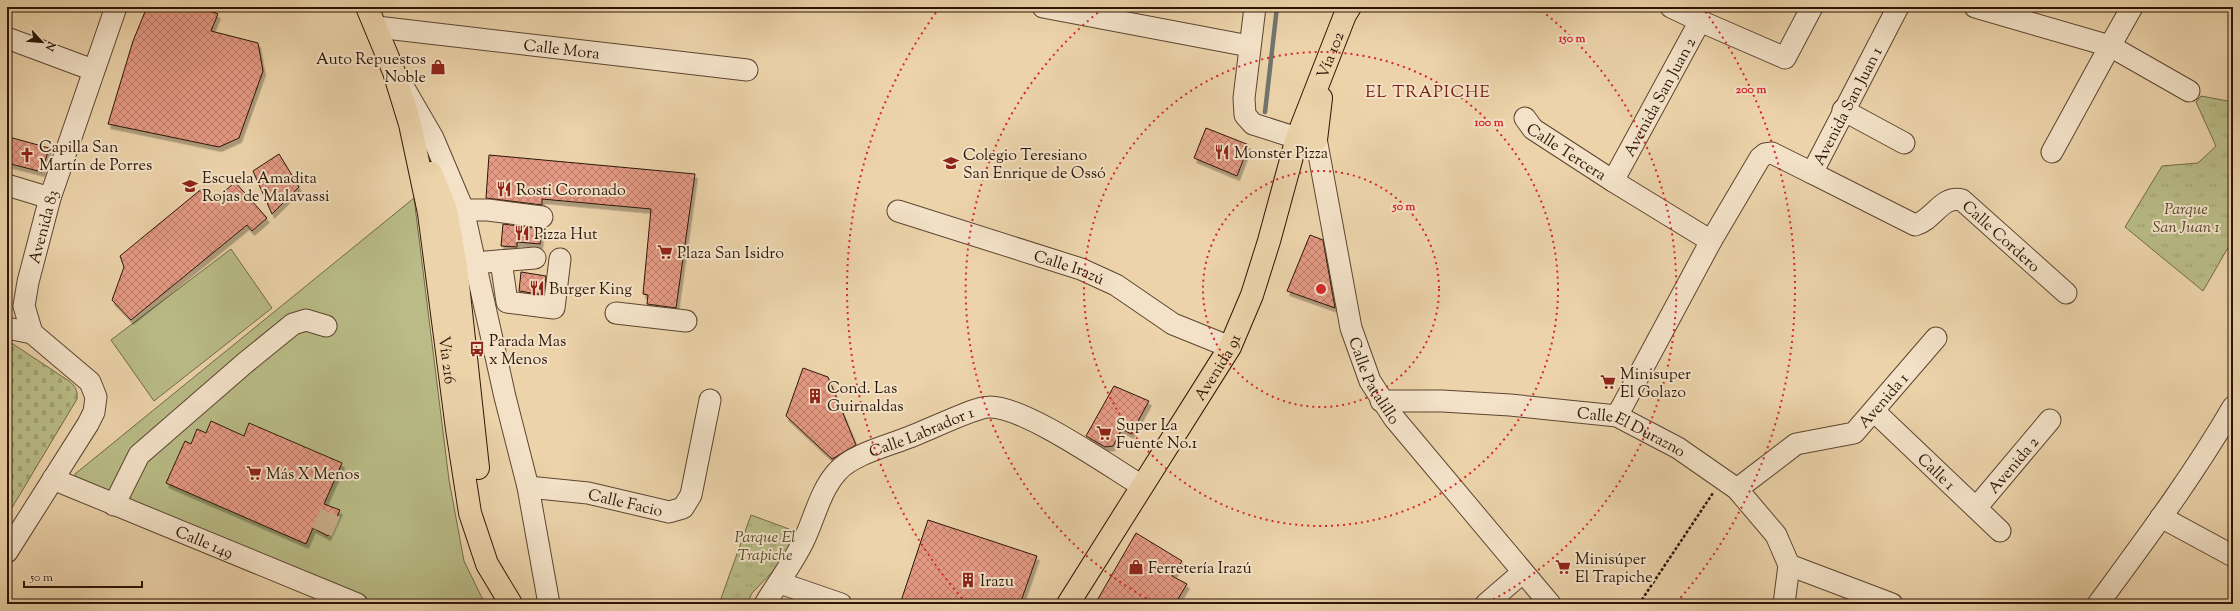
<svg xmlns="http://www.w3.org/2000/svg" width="2240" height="611" font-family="'Sorts Mill Goudy',serif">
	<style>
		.cemetery { fill: url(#cemetery-stones); stroke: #726947 }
		.park { fill: url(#park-tufts); stroke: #726947 }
		.garden { fill: #b9bc87; stroke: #726947 }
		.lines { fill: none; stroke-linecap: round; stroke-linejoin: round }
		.stream { stroke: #71756f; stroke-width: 4.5 }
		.building { fill: url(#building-cross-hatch); stroke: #2c1607; filter: url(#shadow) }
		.minor-tunnel { stroke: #c6ad89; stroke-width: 21; stroke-dasharray: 21 10; stroke-linecap: butt }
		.minor-casing { stroke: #5c4530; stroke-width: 23 }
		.major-casing { stroke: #2c1607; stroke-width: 24 }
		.path { stroke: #2c1607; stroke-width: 2.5; stroke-dasharray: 3 2; stroke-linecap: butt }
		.minor { stroke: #f3e2c8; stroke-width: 21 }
		.major { stroke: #ecd3aa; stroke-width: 22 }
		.ring { fill: none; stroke: #d62828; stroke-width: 2; stroke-dasharray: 2 4 }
		.labels { text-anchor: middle; stroke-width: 4; stroke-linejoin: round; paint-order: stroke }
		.street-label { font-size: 16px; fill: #2c1607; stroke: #f3e2c8 }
		.poi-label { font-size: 16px; fill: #2c1607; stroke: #f3e2c8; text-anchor: start }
		.park-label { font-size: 16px; font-style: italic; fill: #56482d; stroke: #f3e2c8 }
		.neighbourhood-label { font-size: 17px; letter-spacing: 1px; fill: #7a1f14; stroke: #f3e2c8 }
		.centre { fill: #d62828; stroke: #f3e2c8; stroke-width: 2 }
		.ring-label { font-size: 12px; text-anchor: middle; font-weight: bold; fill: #d62828; stroke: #f3e2c8; stroke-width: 4; stroke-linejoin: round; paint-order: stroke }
	</style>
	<defs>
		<pattern id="cemetery-stones" width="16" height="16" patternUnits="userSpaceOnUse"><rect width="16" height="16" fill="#b9bc87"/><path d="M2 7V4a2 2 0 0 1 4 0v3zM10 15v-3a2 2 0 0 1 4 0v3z" fill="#9fa173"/></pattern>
		<pattern id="park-tufts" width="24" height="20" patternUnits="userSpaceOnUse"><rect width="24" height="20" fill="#b9bc87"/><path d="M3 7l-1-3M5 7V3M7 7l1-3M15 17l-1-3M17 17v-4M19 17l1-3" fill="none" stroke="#9fa173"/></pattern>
		<pattern id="building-cross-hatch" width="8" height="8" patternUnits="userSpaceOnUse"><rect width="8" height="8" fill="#e59a85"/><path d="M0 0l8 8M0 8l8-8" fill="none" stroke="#ba7d6b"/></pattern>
		<filter id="shadow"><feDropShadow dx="2.5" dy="4.5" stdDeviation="0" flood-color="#0004"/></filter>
	</defs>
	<rect width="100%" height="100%" fill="#ecd3aa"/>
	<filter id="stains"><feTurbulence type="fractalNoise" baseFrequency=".005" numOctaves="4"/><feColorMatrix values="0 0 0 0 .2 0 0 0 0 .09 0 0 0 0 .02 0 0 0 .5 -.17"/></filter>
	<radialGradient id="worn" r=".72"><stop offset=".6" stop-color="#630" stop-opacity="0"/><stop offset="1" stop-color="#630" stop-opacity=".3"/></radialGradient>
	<path class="cemetery" d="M7 340 69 381C75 386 78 390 77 399L7 516Z"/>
	<g class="park">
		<polygon points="2201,96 2233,102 2233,239 2203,291 2125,227 2162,166 2198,163 2216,146 2196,102"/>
		<polygon points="751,515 797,532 778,566 752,593 747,604 719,604"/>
	</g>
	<g class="garden">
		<polygon points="414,198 449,480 464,561 485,604 377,604 76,481 75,474"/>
		<polygon points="231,249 272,308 154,401 111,340"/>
	</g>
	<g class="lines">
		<polyline class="stream" points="1265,112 1277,7"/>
	</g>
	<g class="building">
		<polygon points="147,7 198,7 218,14 211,31 258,43 263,71 239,138 219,147 108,124 133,41"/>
		<polygon points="1206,128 1249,145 1237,176 1194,158"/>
		<polygon points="9,137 49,148 42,172 7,163"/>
		<polygon points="279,154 299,187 272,214 253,171"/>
		<polygon points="489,155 695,174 676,308 647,304 648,295 643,294 651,209 542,199 542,205 486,198"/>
		<polygon points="235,182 267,218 252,231 247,225 131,320 112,300 124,267 120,256 204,187 215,200"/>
		<polygon points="503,224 542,229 540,244 517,242 517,247 501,246"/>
		<polygon points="1310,235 1323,240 1335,308 1287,291"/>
		<polygon points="521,272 546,276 544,295 519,291"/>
		<polygon points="803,368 828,377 856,445 832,459 786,416"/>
		<polygon points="1114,386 1149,401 1131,434 1122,429 1113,446 1105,447 1086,436"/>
		<polygon points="211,421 244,436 249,423 342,463 324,504 340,510 328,536 313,528 306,544 166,483 185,441 191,444 197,429 206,433"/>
		<polygon points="928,520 1037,556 1020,604 900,604"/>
		<polygon points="1136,533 1182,561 1172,576 1187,584 1175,604 1095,604"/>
	</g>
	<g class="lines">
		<polyline class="minor-tunnel" points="322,532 333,507"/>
		<defs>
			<g id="minor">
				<polyline points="1043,7 1249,46"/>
				<polyline points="1255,7 1244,98 1245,115 1253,124 1297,138"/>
				<polyline points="1671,7 1700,21"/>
				<polyline points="1975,7 2110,46 2132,7"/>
				<path id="s1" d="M377 27 747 70"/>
				<polyline points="7,38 93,70"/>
				<polyline points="404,88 433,138 463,209 505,397 528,487 549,604"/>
				<polyline points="1843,110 1904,143"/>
				<path id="s2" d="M1525 118 1533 129 1613 181"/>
				<path id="s3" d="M1313 122 1351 328 1370 381 1394 418 1550 604"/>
				<polyline points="2052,152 2110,46 2189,91"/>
				<path id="s4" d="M1812 173 1915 225C1934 220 1941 195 1962 200L2066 293"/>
				<polyline points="7,185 50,198"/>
				<polyline points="449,210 488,210 542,217"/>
				<path id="s5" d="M898 211 1081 269 1116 285 1173 324 1230 347"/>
				<path id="s6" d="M1711 241 1613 181 1700 21 1785 58 1812 7"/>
				<polyline points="501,261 507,302 554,308 560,259"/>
				<polyline points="486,262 535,258"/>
				<polyline points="616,313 686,321"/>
				<polyline points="7,328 32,333 90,382 96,397 94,412 88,424 7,552"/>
				<path id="s7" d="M32 333 24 306 28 282 50 198 116 7"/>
				<path id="s8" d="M1381 401H1442L1510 405 1617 416 1678 448 1737 489 1776 535 1789 565 1784 604"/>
				<path id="s9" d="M1874 411 2000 531"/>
				<path id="s10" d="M1617 416 1711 241 1760 158 1765 154 1772 153 1812 173 1898 7"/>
				<path id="s11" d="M53 479 357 604"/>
				<path id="s12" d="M528 487 588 493 669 512 683 508 691 495 710 400"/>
				<path id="s13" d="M1737 489 1796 444 1854 433 1936 338"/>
				<polyline points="114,505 139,455 245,363 293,324 306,320 326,326"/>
				<path id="s14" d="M1976 508 2050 420"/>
				<polyline points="2161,517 2233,556"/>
				<polyline points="1789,565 1892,604"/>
				<polyline points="780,583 841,604"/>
				<path id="s15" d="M765 604C778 582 793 563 804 540 815 517 820 491 837 472 851 455 887 446 907 438 925 432 974 407 989 407 1024 406 1109 466 1142 486"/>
				<polyline points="1486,604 1522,573"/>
				<path d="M2098 604C2145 540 2193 476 2233 407"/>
			</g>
			<g id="major">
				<path id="s16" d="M367 7 394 72 410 124 429 213 457 429 470 513 487 564 511 604"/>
				<polyline points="1316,140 1321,98"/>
				<polyline points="431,173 446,210 456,266 478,468"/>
				<path id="s17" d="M1068 604 1230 347 1252 295 1269 241 1297 138 1345 15 1350 7"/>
			</g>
		</defs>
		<use href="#minor" class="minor-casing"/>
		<use href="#major" class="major-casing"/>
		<polyline class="path" points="1639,604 1713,493"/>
		<use href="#minor" class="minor"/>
		<use href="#major" class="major"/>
	</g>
	<g class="ring">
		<circle cx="1321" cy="289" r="118"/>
		<circle cx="1321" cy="289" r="237"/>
		<path d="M1157 604A355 355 0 0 1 1105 7M1537 7A355 355 0 0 1 1485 604"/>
		<path d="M966 603A474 474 0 0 1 940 7M1702 7A474 474 0 0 1 1676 603"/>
	</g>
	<defs>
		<symbol id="shop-bare" viewBox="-9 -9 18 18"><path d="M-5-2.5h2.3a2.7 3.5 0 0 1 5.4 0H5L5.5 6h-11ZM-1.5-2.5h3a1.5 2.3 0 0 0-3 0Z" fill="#8f2418" stroke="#f3e2c8" stroke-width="2.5" paint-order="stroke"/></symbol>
		<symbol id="restaurant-bare" viewBox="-9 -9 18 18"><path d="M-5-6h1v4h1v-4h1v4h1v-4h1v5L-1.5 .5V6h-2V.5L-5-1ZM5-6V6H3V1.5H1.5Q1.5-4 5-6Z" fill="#8f2418" stroke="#f3e2c8" stroke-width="2.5" paint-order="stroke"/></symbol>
		<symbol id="church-bare" viewBox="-9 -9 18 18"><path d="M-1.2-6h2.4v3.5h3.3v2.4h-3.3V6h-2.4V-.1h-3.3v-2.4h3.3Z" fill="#8f2418" stroke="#f3e2c8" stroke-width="2.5" paint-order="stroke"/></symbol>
		<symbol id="school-bare" viewBox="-9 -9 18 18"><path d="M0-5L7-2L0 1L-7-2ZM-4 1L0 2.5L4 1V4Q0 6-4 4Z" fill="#8f2418" stroke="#f3e2c8" stroke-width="2.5" paint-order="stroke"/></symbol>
		<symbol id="supermarket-bare" viewBox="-9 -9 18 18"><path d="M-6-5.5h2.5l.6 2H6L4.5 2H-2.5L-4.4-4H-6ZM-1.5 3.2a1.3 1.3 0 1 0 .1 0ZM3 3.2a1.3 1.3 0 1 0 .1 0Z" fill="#8f2418" stroke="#f3e2c8" stroke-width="2.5" paint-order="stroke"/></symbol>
		<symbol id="bus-bare" viewBox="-9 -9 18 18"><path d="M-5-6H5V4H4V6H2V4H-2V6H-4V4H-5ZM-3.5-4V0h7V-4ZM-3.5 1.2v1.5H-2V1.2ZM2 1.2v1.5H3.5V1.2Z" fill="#8f2418" stroke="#f3e2c8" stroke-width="2.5" paint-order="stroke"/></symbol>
		<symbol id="building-bare" viewBox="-9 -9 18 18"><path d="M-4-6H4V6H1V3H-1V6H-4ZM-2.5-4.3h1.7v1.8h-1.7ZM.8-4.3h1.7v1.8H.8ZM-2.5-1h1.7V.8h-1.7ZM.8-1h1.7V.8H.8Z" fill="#8f2418" stroke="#f3e2c8" stroke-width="2.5" paint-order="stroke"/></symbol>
	</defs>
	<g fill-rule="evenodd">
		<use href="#shop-bare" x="427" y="56" width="22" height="22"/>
		<use href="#restaurant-bare" x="1211" y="141" width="22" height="22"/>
		<use href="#church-bare" x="16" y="144" width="22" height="22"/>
		<use href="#school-bare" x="940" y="152" width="22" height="22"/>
		<use href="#school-bare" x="179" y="175" width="22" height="22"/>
		<use href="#restaurant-bare" x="493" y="178" width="22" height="22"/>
		<use href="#restaurant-bare" x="511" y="222" width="22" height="22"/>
		<use href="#supermarket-bare" x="654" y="241" width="22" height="22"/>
		<use href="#restaurant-bare" x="526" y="277" width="22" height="22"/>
		<use href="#bus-bare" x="466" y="338" width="22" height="22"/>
		<use href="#supermarket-bare" x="1597" y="371" width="22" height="22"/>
		<use href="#building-bare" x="804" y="385" width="22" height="22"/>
		<use href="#supermarket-bare" x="1093" y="422" width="22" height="22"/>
		<use href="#supermarket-bare" x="243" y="462" width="22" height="22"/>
		<use href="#shop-bare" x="1125" y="556" width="22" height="22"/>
		<use href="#supermarket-bare" x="1552" y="556" width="22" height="22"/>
		<use href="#building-bare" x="957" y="569" width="22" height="22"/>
	</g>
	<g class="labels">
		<g class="street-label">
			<text dy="6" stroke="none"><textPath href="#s1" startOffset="186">Calle Mora</textPath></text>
			<text dy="6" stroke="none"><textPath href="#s17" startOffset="613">Vía 102</textPath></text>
			<text dy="6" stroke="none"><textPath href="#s6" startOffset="211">Avenida San Juan 2</textPath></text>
			<text dy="6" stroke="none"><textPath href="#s10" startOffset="429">Avenida San Juan 1</textPath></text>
			<text dy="6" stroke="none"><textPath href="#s2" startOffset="54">Calle Tercera</textPath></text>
			<text dy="6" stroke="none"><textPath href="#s7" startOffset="110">Avenida 83</textPath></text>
			<text dy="6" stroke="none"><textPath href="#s4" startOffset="224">Calle Cordero</textPath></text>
			<text dy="6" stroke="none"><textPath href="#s5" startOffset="180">Calle Irazú</textPath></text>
			<text dy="6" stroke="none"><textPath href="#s16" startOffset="364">Vía 216</textPath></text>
			<text dy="6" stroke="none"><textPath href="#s17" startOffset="280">Avenida 91</textPath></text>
			<text dy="6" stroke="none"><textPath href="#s3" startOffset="267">Calle Patalillo</textPath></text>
			<text dy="6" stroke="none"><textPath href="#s13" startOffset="177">Avenida 1</textPath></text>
			<text dy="6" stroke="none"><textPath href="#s15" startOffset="245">Calle Labrador 1</textPath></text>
			<text dy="6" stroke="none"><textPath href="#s8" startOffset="255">Calle El Durazno</textPath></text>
			<text dy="6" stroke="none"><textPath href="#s14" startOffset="57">Avenida 2</textPath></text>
			<text dy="6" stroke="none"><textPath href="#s9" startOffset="87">Calle 1</textPath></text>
			<text dy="6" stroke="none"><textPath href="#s12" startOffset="99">Calle Facio</textPath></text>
			<text dy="6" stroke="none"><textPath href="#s11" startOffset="164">Calle 149</textPath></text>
		</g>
		<g class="poi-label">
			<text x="426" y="64" text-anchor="end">Auto Repuestos<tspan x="426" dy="18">Noble</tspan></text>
			<text x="39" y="152">Capilla San<tspan x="39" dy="18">Martín de Porres</tspan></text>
			<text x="1234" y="158">Monster Pizza</text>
			<text x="963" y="160">Colegio Teresiano<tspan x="963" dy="18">San Enrique de Ossó</tspan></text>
			<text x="202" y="183">Escuela Amadita<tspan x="202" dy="18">Rojas de Malavassi</tspan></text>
			<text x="516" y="195">Rosti Coronado</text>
			<text x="534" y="239">Pizza Hut</text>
			<text x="677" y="258">Plaza San Isidro</text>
			<text x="549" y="294">Burger King</text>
			<text x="489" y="346">Parada Mas<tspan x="489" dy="18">x Menos</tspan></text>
			<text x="1620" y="379">Minisuper<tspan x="1620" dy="18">El Golazo</tspan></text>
			<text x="827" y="393">Cond. Las<tspan x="827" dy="18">Guirnaldas</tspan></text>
			<text x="1116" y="430">Super La<tspan x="1116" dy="18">Fuente No.1</tspan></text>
			<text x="266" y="479">Más X Menos</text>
			<text x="1575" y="564">Minisúper<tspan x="1575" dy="18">El Trapiche</tspan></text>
			<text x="1148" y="573">Ferretería Irazú</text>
			<text x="980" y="586">Irazu</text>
		</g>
		<g class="park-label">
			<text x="2186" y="214">Parque<tspan x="2186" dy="18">San Juan 1</tspan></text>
			<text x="765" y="542">Parque El<tspan x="765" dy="18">Trapiche</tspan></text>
		</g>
		<g class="neighbourhood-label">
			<text x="1428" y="97">EL TRAPICHE</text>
		</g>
	</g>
	<circle cx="1321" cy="289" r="6" class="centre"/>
	<g class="ring-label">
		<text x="1572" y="42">150 m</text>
		<text x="1751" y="93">200 m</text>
		<text x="1489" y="126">100 m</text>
		<text x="1404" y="210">50 m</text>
	</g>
	<rect width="2240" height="611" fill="none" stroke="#ecd3aa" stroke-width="24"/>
	<rect x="8" y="8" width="2224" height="595" fill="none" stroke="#2c1607" stroke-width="2"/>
	<rect x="12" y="12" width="2216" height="587" fill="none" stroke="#2c1607"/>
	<g transform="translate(42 42) rotate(116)" stroke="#f3e2c8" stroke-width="3" paint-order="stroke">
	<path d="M0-3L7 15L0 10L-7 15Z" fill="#2c1607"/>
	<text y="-6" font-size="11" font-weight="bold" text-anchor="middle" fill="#2c1607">N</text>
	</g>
	<path d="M24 581v6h118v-6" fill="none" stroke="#2c1607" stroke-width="2"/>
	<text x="30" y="581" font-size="12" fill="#2c1607" stroke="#f3e2c8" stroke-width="3" paint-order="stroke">50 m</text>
	<rect width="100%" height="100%" filter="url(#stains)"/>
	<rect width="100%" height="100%" fill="url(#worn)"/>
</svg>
